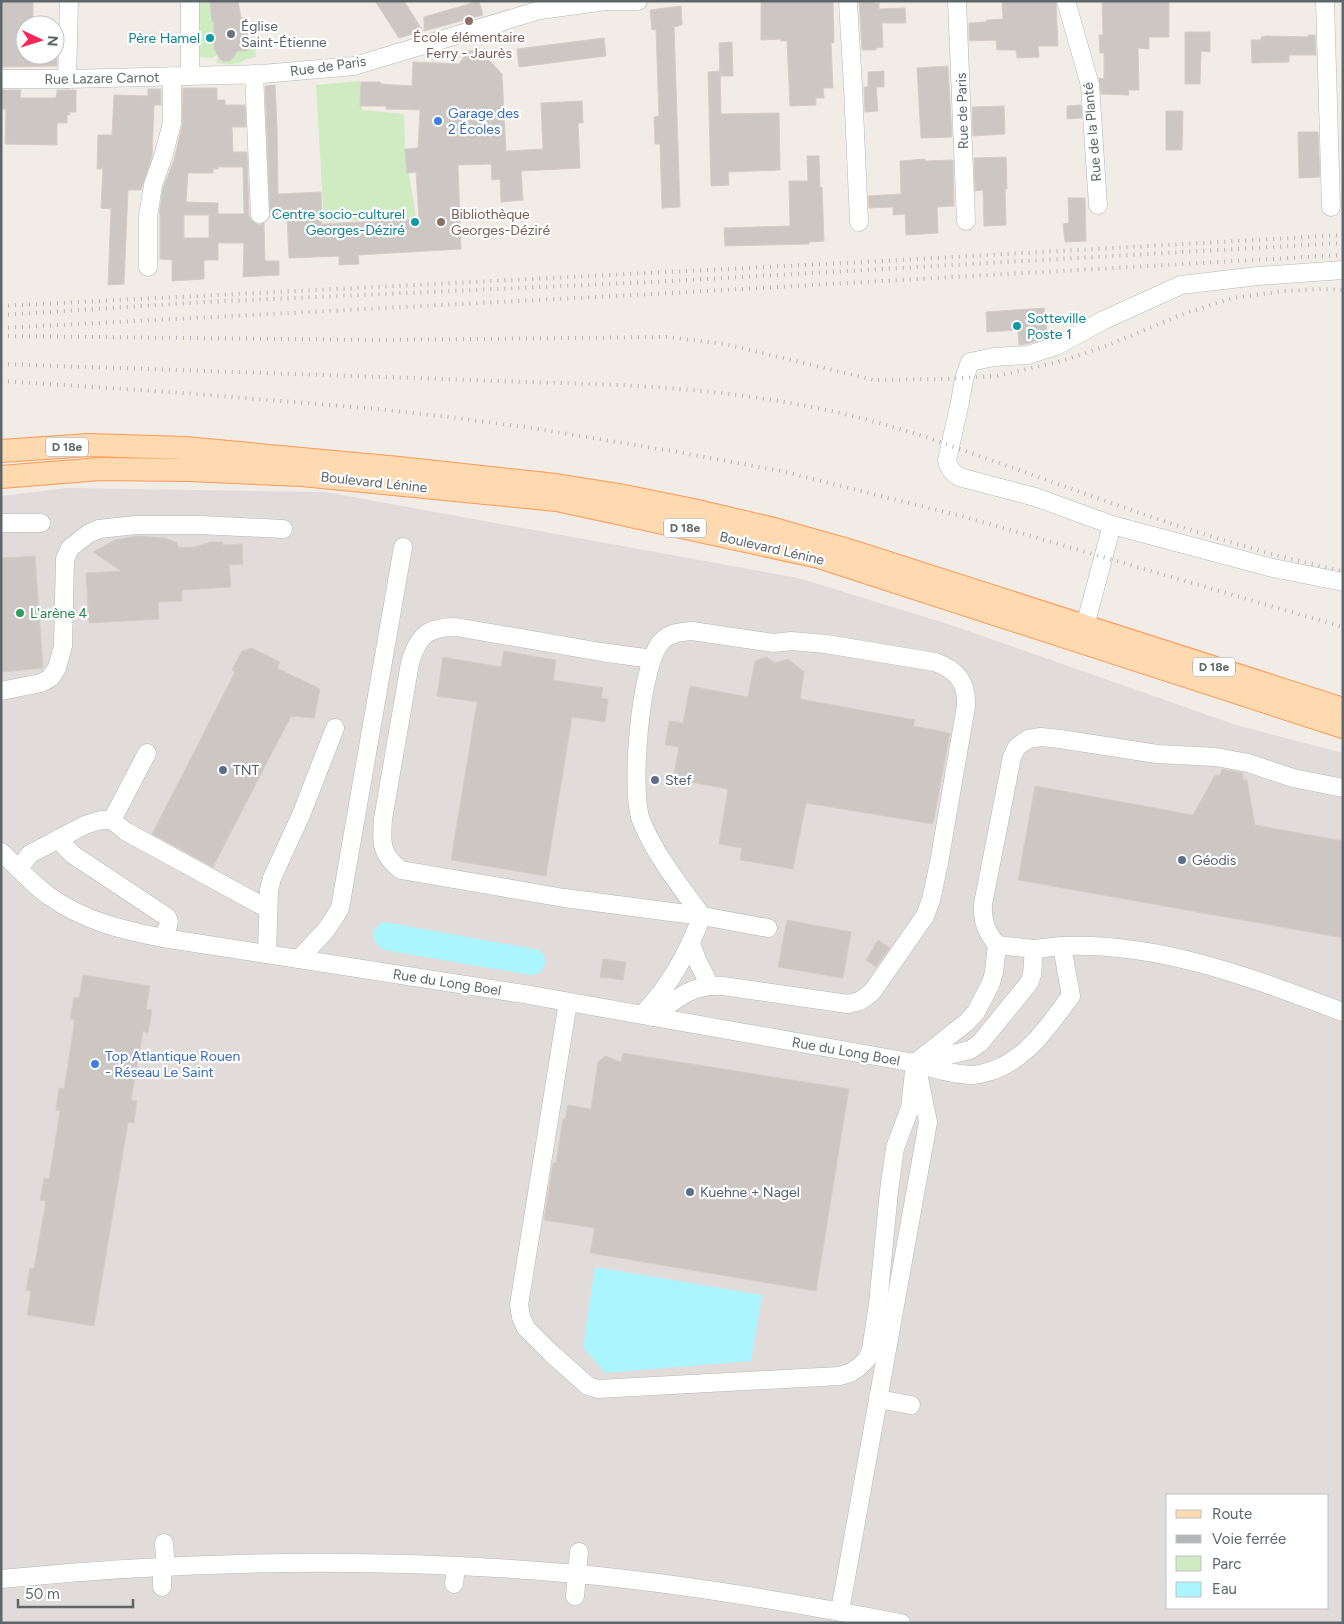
<svg xmlns="http://www.w3.org/2000/svg" width="1344" height="1624" font-family="Figtree,sans-serif">
	<style>
		.industrial { fill: #e1dcd9; fill-rule: evenodd }
		.green { fill: #cfebc2 }
		.water { fill: #aaf5ff }
		.building { fill: #cdc7c4; stroke: #d7ccc4; fill-rule: evenodd }
		.lines { fill: none; stroke-linecap: round; stroke-linejoin: round }
		.minor-casing { stroke: #b2b8ba; stroke-width: 19 }
		.major-casing { stroke: #ff9853; stroke-width: 24 }
		.minor { stroke: #fff; stroke-width: 18 }
		.major { stroke: #ffd9af; stroke-width: 22 }
		.rail { stroke: #b4b5b6; stroke-width: 4; stroke-dasharray: 1 6; stroke-linecap: butt }
		.education-dot { fill: #8d6e63; stroke: #fff; stroke-width: 2 }
		.worship-dot { fill: #6b7280; stroke: #fff; stroke-width: 2 }
		.culture-dot { fill: #0f9aa8; stroke: #fff; stroke-width: 2 }
		.shop-dot { fill: #3f7fe0; stroke: #fff; stroke-width: 2 }
		.leisure-dot { fill: #2e9e5b; stroke: #fff; stroke-width: 2 }
		.service-dot { fill: #5c6f8a; stroke: #fff; stroke-width: 2 }
		.labels { text-anchor: middle; stroke-width: 4.5; stroke-linejoin: round; paint-order: stroke }
		.shield { fill: #fff; stroke: #8e9496; stroke-width: 1 }
		.shield-label { font-size: 12px; font-weight: bold; fill: #5e6669 }
		.worship-label { font-size: 14px; fill: #5b616d; stroke: #fff; text-anchor: start }
		.education-label { font-size: 14px; fill: #785e54; stroke: #fff }
		.culture-label { font-size: 14px; fill: #0d838f; stroke: #fff; text-anchor: end }
		.street-label { font-size: 14px; fill: #5e6669; stroke: #fff }
		.shop-label { font-size: 14px; fill: #366cbe; stroke: #fff; text-anchor: start }
		.leisure-label { font-size: 14px; fill: #27864d; stroke: #fff; text-anchor: start }
		.service-label { font-size: 14px; fill: #4e5e75; stroke: #fff; text-anchor: start }
	</style>
	<rect width="100%" height="100%" fill="#f2ece7"/>
	<path class="industrial" d="M67 488 325 492 798 578 951 625 1236 725 1343 753V1623H1V496ZM1168 1495H1328V1608H1168Z"/>
	<g class="green">
		<polygon points="199,1 211,1 213,20 211,22 214,22 215,29 213,30 215,30 215,37 214,39 215,39 214,50 218,55 211,58 200,57"/>
		<path d="M247 21H254L256 57C248 58 248 59 241 62 234 65 224 64 217 63L216 61 219 57C230 67 233 57 237 50L247 51V49H250L248 47V40L250 38H248V30L249 29H248Z"/>
		<polygon points="360,81 362,110 404,114 405,150 416,218 324,222 316,85"/>
	</g>
	<g class="water">
		<path d="M385 922 539 950C550 958 545 974 531 975L384 950C371 943 369 927 385 922Z"/>
		<polygon points="595,1267 762,1295 751,1361 605,1373 583,1347"/>
	</g>
	<g class="building">
		<polygon points="1,1 33,1 33,25 25,25 25,55 57,55 57,66 1,67"/>
		<polygon points="210,1 238,1 241,18 247,18 247,20 249,20 247,51 237,51 233,58 229,61 223,61 220,59 214,49 214,22 212,22"/>
		<polygon points="375,1 404,1 423,31 399,38"/>
		<polygon points="479,1 483,15 424,31 424,17"/>
		<polygon points="761,1 833,1 834,43 831,43 833,88 823,88 824,98 816,98 816,105 790,106 787,41 781,41 781,39 761,40"/>
		<polygon points="859,1 875,1 875,4 879,3 879,9 905,8 906,23 882,23 883,47 876,48 876,50 862,50"/>
		<polygon points="1002,1 1056,1 1058,46 1038,46 1039,57 1017,58 1016,50 997,50 996,40 969,41 969,23 986,22 987,20 1003,19"/>
		<polygon points="1102,1 1169,1 1169,37 1149,37 1149,49 1138,48 1139,90 1128,90 1129,95 1101,94 1099,78 1104,79 1104,53 1100,53 1099,35 1103,35"/>
		<polygon points="681,6 682,25 674,27 680,207 662,208 660,144 655,144 654,117 659,116 656,29 652,30 650,10"/>
		<polygon points="1185,32 1210,32 1210,52 1201,51 1200,84 1185,84"/>
		<polygon points="1308,35 1315,35 1316,55 1289,55 1289,62 1252,63 1251,40 1261,40 1261,37 1266,36 1308,37"/>
		<polygon points="604,38 606,56 519,67 517,49"/>
		<polygon points="732,42 733,76 720,76 719,43"/>
		<polygon points="488,49 489,60 502,74 506,151 543,149 541,103 582,101 583,123 578,123 580,168 521,171 523,200 501,202 500,179 492,180 491,164 458,165 461,249 358,255 359,264 339,265 339,256 289,258 287,216 270,217 265,86 275,85 277,126 278,194 321,192 322,224 419,219 416,172 407,173 405,149 418,148 420,110 386,109 386,106 360,106 361,82 380,82 381,84 412,86 413,62 459,64 468,51"/>
		<polygon points="948,66 952,137 921,138 917,68"/>
		<polygon points="720,71 721,114 779,113 780,170 728,172 729,185 711,186 708,72"/>
		<polygon points="884,71 884,87 876,87 878,111 865,112 864,87 868,87 868,72"/>
		<path d="M183 88H217V100H225V105H245L246 127H232L233 152H247L249 215 251 219 255 223 260 225 264 223 265 261H279V275L243 277 244 243H218V260H204V279L172 281V260L160 259V214H159L163 188 174 160 182 126ZM218 167H243L244 214H218V203L186 202 188 173H213V169H218ZM184 215H209V238H184Z"/>
		<polygon points="148,89 161,89 161,105 154,105 152,157 141,190 128,190 124,284 108,285 111,209 101,208 103,169 97,169 98,135 112,135 114,95 148,96"/>
		<polygon points="1,90 21,90 20,98 56,98 57,90 76,90 76,112 69,112 70,115 67,115 67,123 57,123 57,145 5,144 6,109 1,109"/>
		<polygon points="1081,105 1082,118 1067,119 1067,106"/>
		<polygon points="1004,106 1005,134 973,136 972,107"/>
		<polygon points="1166,111 1183,111 1182,150 1166,150"/>
		<polygon points="1298,132 1318,132 1320,177 1299,178"/>
		<polygon points="807,156 819,156 820,188 822,187 824,241 809,242 809,244 725,246 724,228 790,226 789,181 808,181"/>
		<polygon points="1006,157 1007,189 1005,189 1006,225 984,226 983,190 975,191 974,158"/>
		<polygon points="925,159 925,161 953,160 954,206 937,207 938,233 906,235 905,214 893,215 893,207 869,208 868,196 901,194 900,161"/>
		<polygon points="1068,198 1085,198 1086,241 1065,242 1063,224 1069,223"/>
		<polygon points="1044,308 1048,338 1026,344 1019,345 1018,330 987,332 986,312"/>
		<polygon points="137,536 164,538 176,542 179,548 194,547 211,542 223,542 223,545 242,544 243,564 229,565 231,587 182,590 182,601 158,602 159,619 89,623 86,573 121,571 93,552 115,540"/>
		<polygon points="35,556 43,668 1,672 1,558"/>
		<polygon points="252,648 280,662 277,668 320,689 314,718 291,716 213,867 152,834 235,672 232,670 242,651"/>
		<polygon points="504,651 556,660 553,680 603,688 601,698 608,699 605,722 572,717 546,876 451,860 477,702 437,696 443,657 501,667"/>
		<polygon points="766,657 775,663 788,659 804,672 800,699 915,720 913,726 950,733 933,824 806,803 793,869 740,860 742,848 719,844 728,789 673,779 679,747 665,745 669,721 683,723 690,686 748,697 755,661"/>
		<polygon points="1222,769 1243,773 1243,780 1247,780 1255,825 1343,841 1343,938 1018,880 1035,786 1193,815 1215,775 1220,775"/>
		<polygon points="787,920 851,932 843,978 778,967"/>
		<polygon points="878,940 890,948 876,967 866,960"/>
		<polygon points="603,959 626,962 623,980 600,977"/>
		<polygon points="83,975 150,986 146,1009 152,1010 148,1033 143,1031 131,1100 137,1101 134,1123 128,1122 94,1326 27,1315 31,1291 26,1290 30,1268 34,1269 46,1201 40,1200 44,1178 49,1179 60,1111 56,1110 59,1088 64,1089 75,1020 70,1019 74,997 79,998"/>
		<polygon points="623,1053 849,1089 816,1291 590,1253 595,1228 544,1220 553,1163 556,1163 563,1119 565,1119 568,1105 591,1109 598,1062 605,1056 621,1062"/>
	</g>
	<g class="lines">
		<defs>
			<g id="minor">
				<polyline points="190,1 190,76"/>
				<polyline points="606,1 638,1"/>
				<polyline points="848,1 853,87 859,222"/>
				<polyline points="957,1 966,221"/>
				<polyline points="1066,1 1090,85 1098,205"/>
				<polyline points="1325,1 1331,207"/>
				<polyline points="254,74 260,214"/>
				<polyline points="1,79 67,79 262,74 354,66 540,10 606,1"/>
				<polyline points="67,79 69,1"/>
				<polyline points="148,267 148,217 153,185 163,157 172,123 172,76"/>
				<path d="M1343 270 1258 276 1181 285 1104 320 1056 346 1028 355 994 357 970 362 964 379 960 402 947 460C949 469 952 472 959 477L1035 497 1112 525 1273 568 1343 582"/>
				<polyline points="1,523 41,523"/>
				<polyline points="1085,626 1112,525"/>
				<polyline points="1,691 41,683 50,678 57,668 63,646 65,559 70,548 88,534 99,529 136,525 200,525 283,529"/>
				<polyline points="112,820 125,831 268,909"/>
				<path d="M58 839 72 854 167 917C172 924 165 931 163 938"/>
				<path d="M1 852C17 866 32 884 49 896 84 921 122 930 163 938L524 994 915 1063C933 1068 953 1075 972 1075 979 1075 987 1072 994 1070 1030 1056 1048 1026 1071 996L1062 946 1034 949 997 945"/>
				<polyline points="19,868 30,854 85,825 101,820 112,820 147,753"/>
				<polyline points="691,944 697,960 710,986"/>
				<path d="M1062 946C1160 942 1252 978 1343 1012"/>
				<path d="M1034 949 1032 975 1029 983 980 1043 970 1050 915 1063 967 1022 976 1012 991 983 994 972 997 945C986 931 982 921 983 904L1012 757 1017 747 1028 739 1041 737 1060 739 1157 754 1216 757 1248 763 1293 778 1343 788"/>
				<polyline points="267,954 269,890 272,878 301,815 335,728"/>
				<polyline points="299,959 326,930 336,915 340,908 403,547"/>
				<polyline points="568,1002 519,1305 521,1317 526,1328 551,1353 588,1386 598,1389 839,1376 850,1373 859,1367 867,1359 871,1350 878,1304 889,1191 895,1148 910,1108 915,1063"/>
				<path d="M643 1014C671 984 687 954 702 916L564 898 401 870C381 855 381 843 383 819L410 663C418 636 427 627 456 627L601 652 652 659"/>
				<path d="M653 1017C676 999 691 984 723 986L848 1004 860 1001 872 992 925 916 931 900 939 863 966 706C967 682 957 670 935 662L826 644 791 641 774 643 692 631C680 632 669 633 661 642 640 666 630 790 641 820 655 855 680 886 702 916L768 928"/>
				<polyline points="878,1399 911,1405"/>
				<path d="M1 1579C193 1560 386 1557 577 1574 686 1584 794 1603 901 1623"/>
				<polyline points="454,1584 456,1567"/>
				<polyline points="162,1587 162,1574 165,1557 164,1543"/>
				<polyline points="575,1596 579,1552"/>
				<polyline points="840,1611 928,1122 919,1078"/>
			</g>
			<g id="major">
				<polyline points="1,451 89,445 185,448 399,468 556,485 619,495 693,510 774,529 848,550 1343,709"/>
				<polyline points="1,477 100,469 189,470 302,475 557,500 819,557 1343,727"/>
			</g>
		</defs>
		<use href="#minor" class="minor-casing"/>
		<use href="#major" class="major-casing"/>
		<use href="#minor" class="minor"/>
		<use href="#major" class="major"/>
		<g class="rail">
			<polyline points="1,306 865,262 1343,235"/>
			<polyline points="1,315 205,302 653,282 1343,243"/>
			<polyline points="1,328 653,294 1343,255"/>
			<polyline points="1,336 377,340 667,337 725,344 874,380 947,379 997,376 1058,362 1101,348 1186,313 1233,298 1284,291 1321,289 1343,290"/>
			<path d="M1 364 617 385C706 389 793 399 879 423 913 432 946 444 979 456 1099 498 1218 545 1343 571"/>
			<polyline points="1,381 170,392 367,408 449,417 525,427 672,451 781,471 969,518 1343,627"/>
		</g>
	</g>
	<g class="education-dot">
		<circle cx="469" cy="21" r="5"/>
		<circle cx="441" cy="222" r="5"/>
	</g>
	<circle class="worship-dot" cx="231" cy="34" r="5"/>
	<g class="culture-dot">
		<circle cx="210" cy="38" r="5"/>
		<circle cx="415" cy="222" r="5"/>
		<circle cx="1017" cy="326" r="5"/>
	</g>
	<g class="shop-dot">
		<circle cx="438" cy="121" r="5"/>
		<circle cx="95" cy="1064" r="5"/>
	</g>
	<circle class="leisure-dot" cx="20" cy="613" r="5"/>
	<g class="service-dot">
		<circle cx="223" cy="770" r="5"/>
		<circle cx="655" cy="780" r="5"/>
		<circle cx="1182" cy="860" r="5"/>
		<circle cx="690" cy="1192" r="5"/>
	</g>
	<g class="labels">
		<g class="shield">
			<rect x="46" y="437.5" width="42" height="19" rx="4"/>
			<rect x="664" y="518.5" width="42" height="19" rx="4"/>
			<rect x="1193" y="657.5" width="42" height="19" rx="4"/>
		</g>
		<g class="shield-label">
			<text x="67" y="451">D 18e</text>
			<text x="685" y="532">D 18e</text>
			<text x="1214" y="671">D 18e</text>
		</g>
		<g class="worship-label">
			<text x="241" y="31">Église<tspan x="241" dy="16">Saint-Étienne</tspan></text>
		</g>
		<g class="education-label">
			<text x="469" y="42">École élémentaire<tspan x="469" dy="16">Ferry - Jaurès</tspan></text>
			<text x="451" y="219" text-anchor="start">Bibliothèque<tspan x="451" dy="16">Georges-Déziré</tspan></text>
		</g>
		<g class="culture-label">
			<text x="200" y="43">Père Hamel</text>
			<text x="405" y="219">Centre socio-culturel<tspan x="405" dy="16">Georges-Déziré</tspan></text>
			<text x="1027" y="323" text-anchor="start">Sotteville<tspan x="1027" dy="16">Poste 1</tspan></text>
		</g>
		<g class="street-label">
			<text transform="translate(328 66) rotate(-8)" y="5">Rue de Paris</text>
			<text transform="translate(102 78) rotate(-1)" y="5">Rue Lazare Carnot</text>
			<text transform="translate(962 111) rotate(-92)" y="5">Rue de Paris</text>
			<text transform="translate(1092 132) rotate(-95)" y="5">Rue de la Planté</text>
			<text transform="translate(374 482) rotate(6)" y="5">Boulevard Lénine</text>
			<text transform="translate(772 548) rotate(13)" y="5">Boulevard Lénine</text>
			<text transform="translate(447 982) rotate(9)" y="5">Rue du Long Boel</text>
			<text transform="translate(846 1051) rotate(10)" y="5">Rue du Long Boel</text>
		</g>
		<g class="shop-label">
			<text x="448" y="118">Garage des<tspan x="448" dy="16">2 Écoles</tspan></text>
			<text x="105" y="1061">Top Atlantique Rouen<tspan x="105" dy="16">- Réseau Le Saint</tspan></text>
		</g>
		<g class="leisure-label">
			<text x="30" y="618">L'arène 4</text>
		</g>
		<g class="service-label">
			<text x="233" y="775">TNT</text>
			<text x="665" y="785">Stef</text>
			<text x="1192" y="865">Géodis</text>
			<text x="700" y="1197">Kuehne + Nagel</text>
		</g>
	</g>
	<rect width="1344" height="1624" fill="none" stroke="#5e6669" stroke-width="5"/>
	<rect x="1166" y="1494" width="162" height="115" fill="#ffffff" stroke="#bfc2c3"/>
	<rect x="1176" y="1510" width="25" height="8" fill="#ffd9af" stroke="#bfc2c3"/>
	<text x="1212" y="1519" font-size="15" fill="#5e6669">Route</text>
	<rect x="1176" y="1535" width="25" height="8" fill="#b4b5b6" stroke="#bfc2c3"/>
	<text x="1212" y="1544" font-size="15" fill="#5e6669">Voie ferrée</text>
	<rect x="1176" y="1556" width="25" height="15" fill="#cfebc2" stroke="#bfc2c3"/>
	<text x="1212" y="1569" font-size="15" fill="#5e6669">Parc</text>
	<rect x="1176" y="1582" width="25" height="15" fill="#aaf5ff" stroke="#bfc2c3"/>
	<text x="1212" y="1594" font-size="15" fill="#5e6669">Eau</text>
	<g transform="translate(40 40) rotate(94)"><circle r="24" fill="#ffffff" stroke="#bfc2c3"/>
	<path d="M0-4L9 19L0 12L-9 19Z" fill="#fa2558"/>
	<text y="-8" font-size="14" font-weight="bold" text-anchor="middle" fill="#5e6669">N</text>
	</g>
	<path d="M18 1599v8h115v-8" fill="none" stroke="#5e6669" stroke-width="2.5"/>
	<text x="25" y="1599" font-size="15" fill="#5e6669" stroke="#ffffff" stroke-width="4" paint-order="stroke">50 m</text>
</svg>
